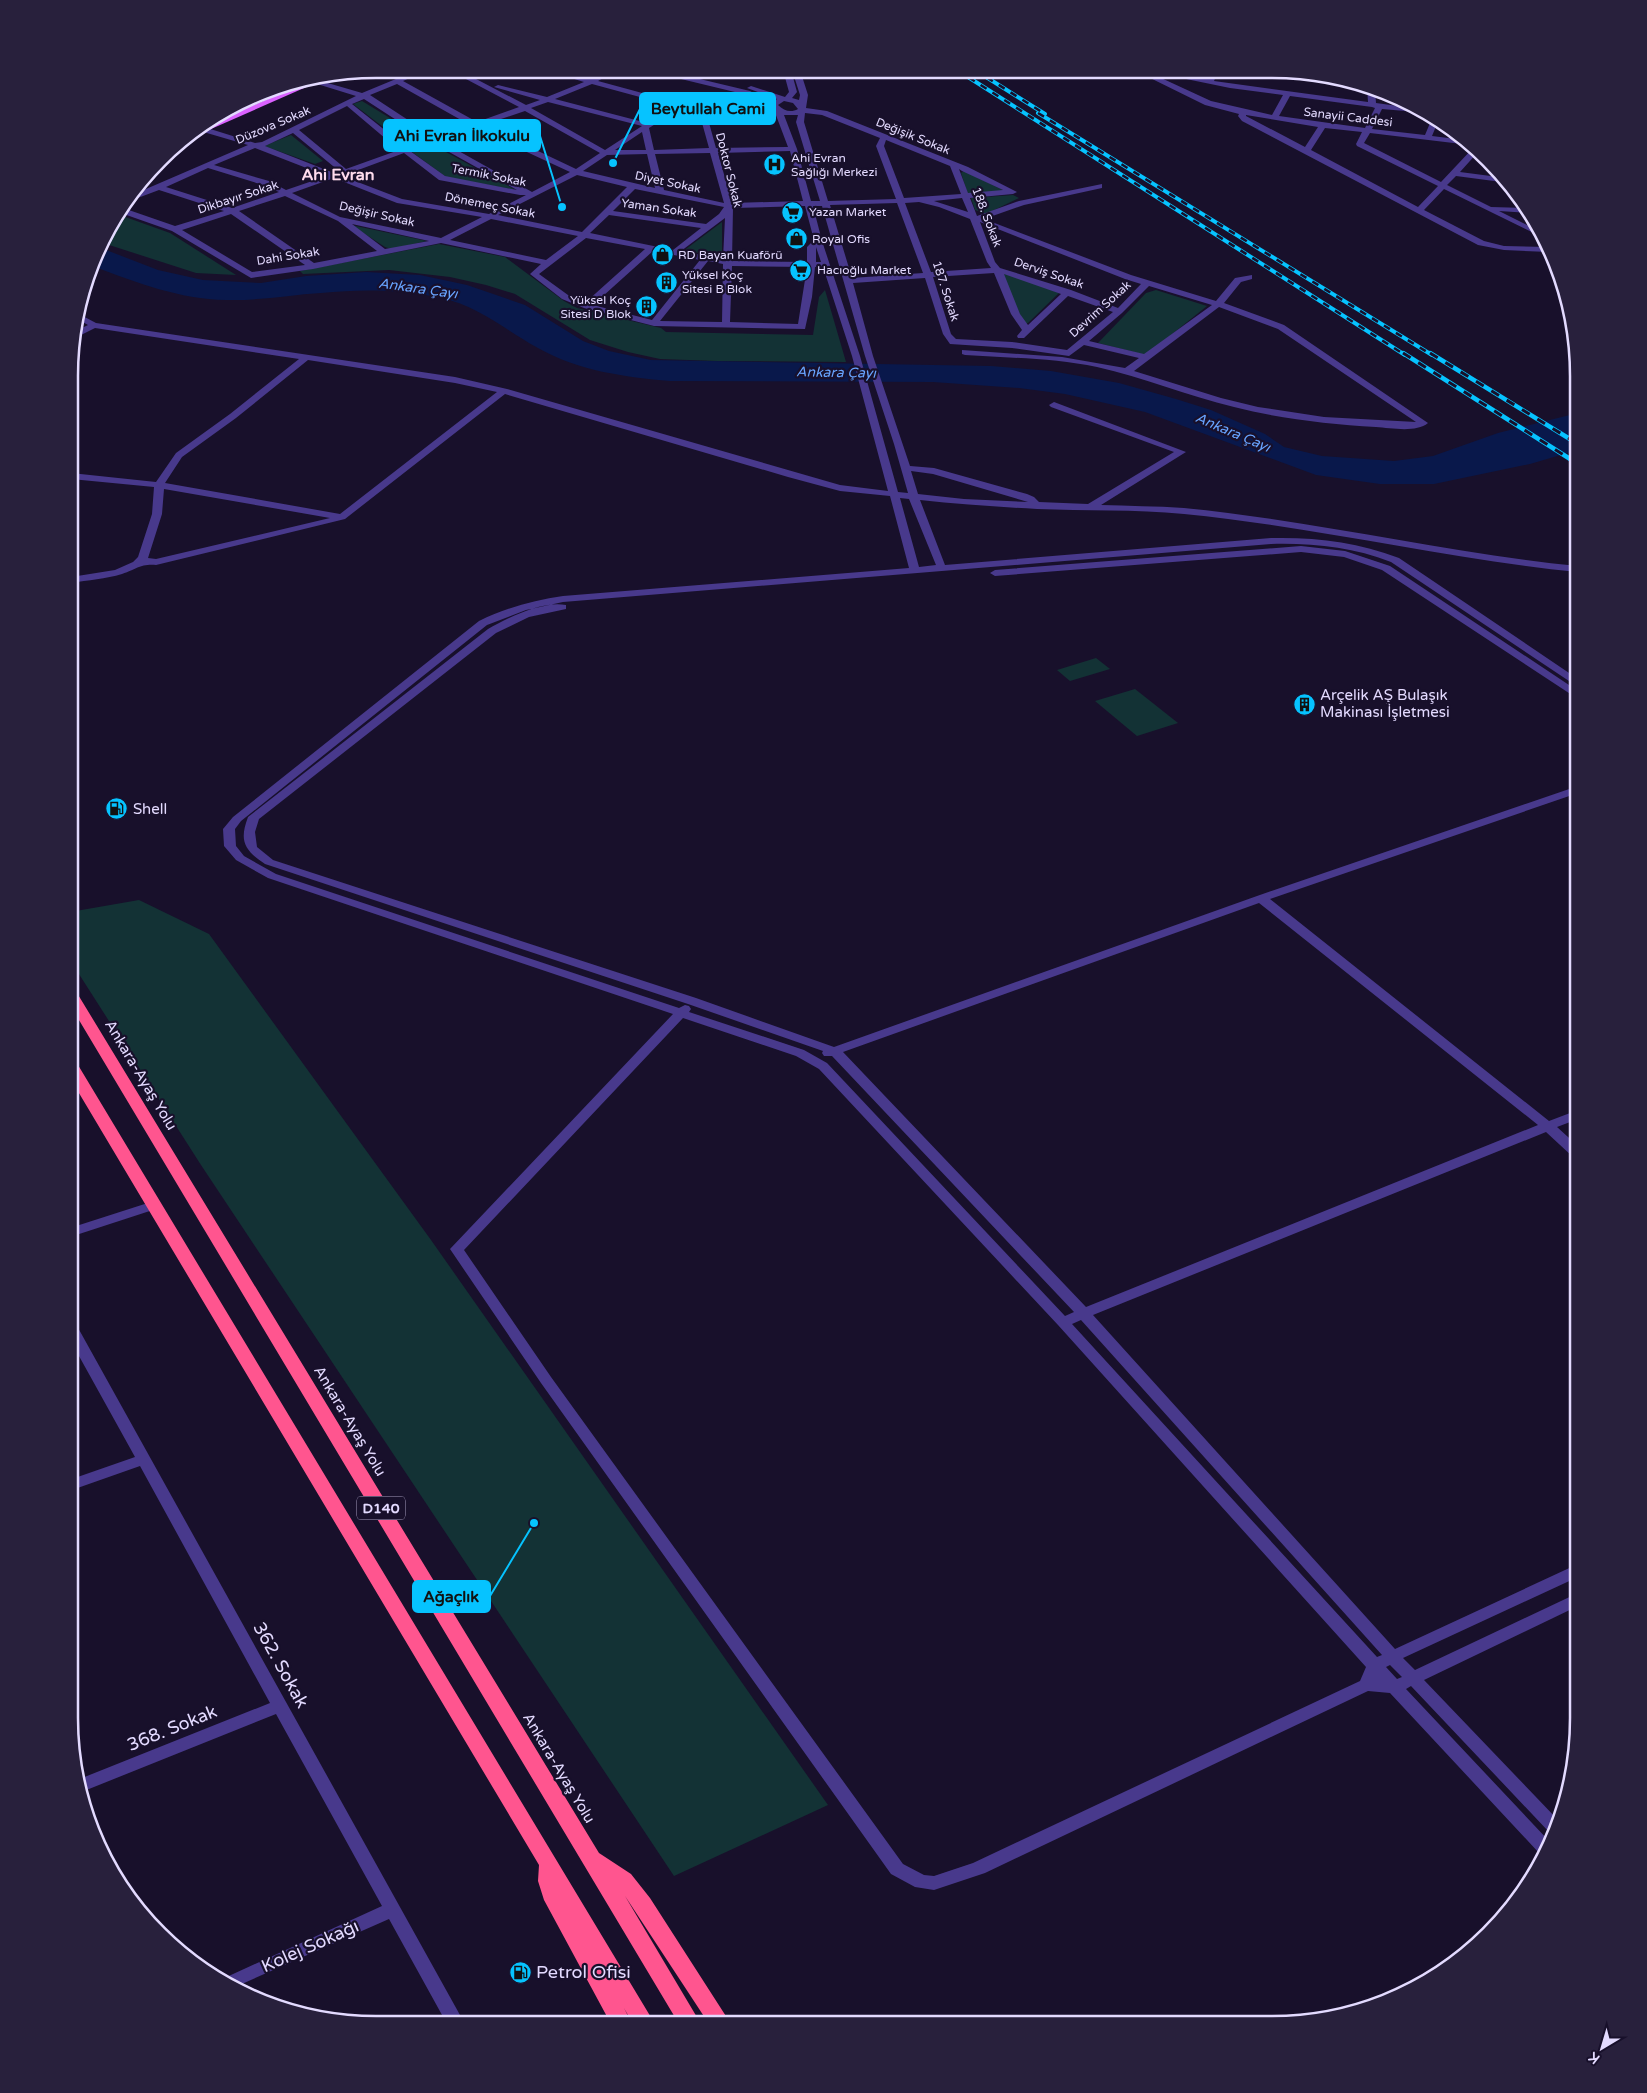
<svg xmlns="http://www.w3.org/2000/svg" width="1647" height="2093" font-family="'Varela Round',sans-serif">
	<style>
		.green { fill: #133235 }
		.water { fill: #09184b }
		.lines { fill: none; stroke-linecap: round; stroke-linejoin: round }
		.minor { fill: #48398c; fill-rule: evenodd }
		.major { fill: #da61ff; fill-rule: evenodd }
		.highway { fill: #ff558f; fill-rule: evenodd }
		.rail-far1-casing { stroke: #06c3ff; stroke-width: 4 }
		.rail-casing { stroke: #06c3ff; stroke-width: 4.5 }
		.rail-far1 { stroke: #18102b; stroke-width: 2.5; stroke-dasharray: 7; stroke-linecap: butt }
		.rail { stroke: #18102b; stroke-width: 3; stroke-dasharray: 9; stroke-linecap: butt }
		.labels { text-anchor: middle; stroke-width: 4.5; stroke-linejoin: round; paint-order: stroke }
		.far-street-label { font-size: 12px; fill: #e3daff; stroke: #18102b }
		.far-poi-label { font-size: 12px; fill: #e3daff; stroke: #18102b; text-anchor: start }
		.far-water-label { font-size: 14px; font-style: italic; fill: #68a4ff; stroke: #18102b }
		.shield { fill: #18102b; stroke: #a69dbf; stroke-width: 1 }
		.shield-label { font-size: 14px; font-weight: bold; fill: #e3daff }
		.poi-label { font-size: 15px; fill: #e3daff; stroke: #18102b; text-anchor: start }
		.street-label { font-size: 15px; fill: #e3daff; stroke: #18102b }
		.far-district-label { font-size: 16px; font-weight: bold; fill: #ffdced; stroke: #18102b }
		.near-street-label { font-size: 18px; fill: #e3daff; stroke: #18102b }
		.near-poi-label { font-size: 18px; fill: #e3daff; stroke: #18102b; text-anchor: start }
		.rim { fill: none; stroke: #e3daff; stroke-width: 2.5 }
		.leader { fill: none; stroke: #06c3ff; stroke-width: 2 }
		.callout-dot { fill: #06c3ff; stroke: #18102b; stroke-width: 2 }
		.callout { fill: #06c3ff; stroke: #06c3ff; stroke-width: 2 }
		.callout-label { font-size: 16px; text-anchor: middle; font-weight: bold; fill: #111 }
	</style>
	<rect width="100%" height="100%" fill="#18102b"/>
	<g class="green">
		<polygon points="362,101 426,140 408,146 353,104"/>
		<polygon points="291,135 323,161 315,164 264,146"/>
		<polygon points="433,145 516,190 446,177 412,152"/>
		<polygon points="964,171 1007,192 968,194 961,173"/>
		<polygon points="1013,195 1019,198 986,214 975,210 971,198"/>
		<polygon points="117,214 170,233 236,275 196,273 103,243 110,223"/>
		<polygon points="722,222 722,257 686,251 686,249"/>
		<polygon points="351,225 427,241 391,249 385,247"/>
		<polygon points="439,244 505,257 564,301 577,308 661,328 666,332 813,335 819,297 825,290 846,362 717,361 660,359 628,352 590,340 515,294 486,285 450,277 389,270 303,274 300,271"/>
		<polygon points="1006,273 1059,293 1028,323 1024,324 1002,274"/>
		<polygon points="1156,290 1207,306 1146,355 1098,343 1146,293"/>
		<polygon points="1096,658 1110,669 1070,681 1057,670"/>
		<polygon points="1135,689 1178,723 1137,736 1095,701"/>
		<polygon points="139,900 209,934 431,1240 828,1805 674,1876 201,1165 70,960 70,912"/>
	</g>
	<path class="water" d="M101 248 158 270 203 280 261 283 306 276 366 272 420 275 467 285 525 305 583 341 609 351 651 360 991 366 1051 371 1119 383 1176 399 1211 410 1265 434 1284 447 1322 456 1394 461 1433 456 1498 433 1578 413V450L1530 464 1434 484H1380L1316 475 1145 412 1065 394 1019 388 933 382 670 381C625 377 578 371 538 348 505 330 479 306 441 298 402 289 361 289 321 293 289 295 258 301 226 300 179 299 138 283 95 267Z"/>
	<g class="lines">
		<g class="minor">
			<path d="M420 69H430L403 81 477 122 519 107 447 69H457L526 105 540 100 494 87 498 85 547 97 584 82 542 69H555L591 79 610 69H619L598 81 701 109 739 93 652 72V70H662L750 91 772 103 777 99 747 88 751 86 785 97 789 92 783 70H791L797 92 792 98 799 100 800 95 792 70H800L808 95 806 108 827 111 968 167 1017 192 1013 194 970 198 977 216 1019 201 1102 184V188L1024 205 984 219 1131 275 1216 301 1235 278 1252 275V279L1241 282 1224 303 1284 325 1428 423C1416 433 1391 428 1376 427 1329 424 1281 419 1234 407 1188 396 1143 377 1097 367 1054 358 1009 358 965 355L962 354V350L1062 357 1125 368 1139 358 1084 345 1069 356 1012 348 950 344 943 334 925 278 853 283 873 356 910 466 934 468 1027 494 1034 497 1039 502 1088 504 1174 452 1051 407 1049 405 1054 402 1186 452 1101 505C1128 506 1156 506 1184 508 1316 521 1446 553 1578 566V572C1446 559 1316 527 1184 514 1135 509 1085 511 1037 509 998 507 958 504 920 500L945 565 1271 538C1316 537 1357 542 1399 558L1578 679V687L1391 562C1352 547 1313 543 1271 544L563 602 526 610 487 625 241 821 235 829 236 846 244 856 276 874 679 1008 685 1005 689 1006 691 1009 689 1012 804 1050 827 1063 1065 1316 1074 1312 832 1056H824L822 1053 823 1051 688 1004 265 864C244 850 239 841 248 817L488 629C507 618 543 600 566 605V609L529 617 496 633 259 819 255 832 257 847 273 860 696 998 834 1047 1257 896 1578 786V793L1270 899 1549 1121 1578 1110V1119L1557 1127 1578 1146V1158L1573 1157 1546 1132 1093 1315 1395 1649 1578 1564V1577L1403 1658 1415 1670 1578 1593V1606L1424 1680 1558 1820 1553 1833 1549 1832 1411 1686 1406 1689 1549 1841 1544 1855 1540 1854 1390 1693 1368 1691 985 1873 934 1890 915 1887 891 1874 541 1383 450 1249 673 1014 268 878 236 860 224 846 223 829 233 817 479 621C506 608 534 600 563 596L909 568 890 496 840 491 788 477 505 394 345 519 156 565C139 564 138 569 122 574 106 579 88 580 71 583V577L115 570 133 562 138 557 152 514 154 487 71 479V473L156 482 176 453 230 414 299 359 95 328 71 340 72 333 88 325 77 319 79 314 96 323 455 377 507 389 840 485 888 491 852 356 823 267H815L812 297 805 329 654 326 584 308 562 299 530 274 541 264 441 243 313 269 251 278 172 231 118 212 123 208 175 226 224 211 159 190 127 202 132 195 248 145 200 131 204 127 255 143 262 142 356 96 314 83V79L362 93ZM397 84 470 125 434 137 370 95ZM592 84 673 106 647 123 555 99ZM747 96 774 110 788 147 716 148 706 112ZM364 99 427 140 406 147 352 104ZM784 101 793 103 798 109C791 113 784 111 778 105ZM548 102 642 126 605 150 531 108ZM347 106 399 150 346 169 299 130ZM681 108 699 112 709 148 654 150 649 128ZM525 111 600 153 576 169 483 125ZM805 113 822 115 880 138 876 146 896 199 828 201 804 122ZM784 115H798L796 122 820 201H811L797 149ZM475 128 570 172 532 192 439 140ZM642 132 646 150H615ZM293 133 339 171 334 173 265 146ZM886 140 950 166 961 194 904 198 884 146ZM433 143 517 190 445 176 410 151ZM255 148 327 176 286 190 269 181 214 165ZM790 151 803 201 732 203 718 153ZM404 153 439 180 520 195H526L489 214 402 199 342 176ZM710 153 724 203 664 190 655 154ZM647 154 655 188 583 171 607 155ZM208 168 263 185 279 192 232 208 166 187ZM959 169 962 171 1003 190 968 193ZM577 175 627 187 582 232 498 215ZM334 178 397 203 482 217 441 238 340 217 292 193ZM635 189 724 207 719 214 706 224 613 211ZM285 196 338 221 377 251 314 263 239 211ZM962 198 968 212 934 201ZM919 202 939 207 970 219 987 262 991 268 931 272 905 203ZM897 203 923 273 852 278 830 205ZM805 206 814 240 807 247V262L732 261 733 208ZM813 206H822L865 356 894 444 908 493 898 492 860 356 822 241ZM231 214 305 265 252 272 182 230ZM609 215 701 228 673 250 590 233ZM725 218 723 259 681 251ZM491 219 578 236 546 260 450 240ZM980 222 1125 279 1141 284 1118 308 1071 290 1000 268 995 262ZM352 224 429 241 385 249ZM586 238 645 249 586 302 568 295 539 274ZM816 247 821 262H816ZM653 251 700 260 652 320 593 305ZM708 261 723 264 722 322 660 321ZM732 266 807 267 798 324 730 322ZM994 273 1011 314 1022 330 1017 336 1018 338H1024L1068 296 1113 312 1067 350 1012 342 956 339 951 334 933 277ZM1004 274 1061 294 1028 325 1020 314ZM1149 286 1212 305 1144 354 1089 341 1122 313ZM1219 307 1278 329 1416 422 1324 417 1258 407 1221 398 1134 371ZM308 360 455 383 497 392 340 514 165 483 182 457 236 418ZM911 471 933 474 1028 502 964 499 918 494ZM164 489 330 518 156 559 148 558 162 514ZM900 498 909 499 936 565 919 567ZM1259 903 1538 1125 1086 1307 843 1052ZM683 1018 796 1056 819 1069 1058 1325 1366 1667 1360 1681 973 1863 934 1876 924 1875 903 1864 551 1377 464 1250ZM1081 1320 1382 1655 1377 1657 1072 1324ZM1390 1665 1402 1677 1397 1679 1386 1667Z"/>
			<path d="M1136 71H1146L1211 101 1272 115 1283 95 1230 88 1152 72 1162 71 1207 79 1212 71 1315 75 1319 77 1318 79 1217 74 1214 81 1368 102 1367 87 1375 88 1376 103 1420 109 1428 113 1382 109 1372 129 1425 135 1433 116 1439 119 1432 136 1464 140 1470 145 1370 133 1364 143 1441 182 1473 148 1478 152 1460 172 1506 178 1509 183 1456 176 1447 185 1491 207 1527 208 1530 213 1499 211 1541 232 1544 238 1444 189 1424 210 1484 241 1504 246 1548 247 1549 252 1504 250 1478 245 1242 121 1238 116 1239 114 1205 105ZM1290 96 1372 107 1375 108 1365 128 1279 116ZM1246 116V115L1318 127 1305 147ZM1325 128 1362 132 1356 144 1357 146 1438 186 1418 207 1311 150Z"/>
			<polygon points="260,95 264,96 264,100 255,98"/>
			<polygon points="1301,546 1345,551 1390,566 1578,691 1578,699 1382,570 1344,557 1301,552 995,576 990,573 995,570"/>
			<polygon points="154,1201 159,1202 161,1205 159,1208 70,1237 70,1228"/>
			<polygon points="70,1321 75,1323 77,1326 465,2024 447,2024 389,1919 235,1987 220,1980 382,1906 276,1714 79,1793 77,1780 270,1703 140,1466 69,1491 69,1480 135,1457 69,1338"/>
		</g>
		<polygon class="major" points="329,77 195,136 189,136 212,123 314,79"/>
		<g class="highway">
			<polygon points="70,989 75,990 77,993 599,1853 631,1874 650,1898 731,2024 709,2024 625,1896 701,2024 679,2024 70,1005"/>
			<polygon points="70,1060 75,1062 78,1065 655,2024 633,2024 624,2008 632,2024 611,2024 544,1900 538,1881 539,1865 70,1078"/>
		</g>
		<defs>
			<g id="rail-far1">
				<polyline points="957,70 1405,355"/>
				<polyline points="975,70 1045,114"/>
				<polyline points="1038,113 1432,355"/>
			</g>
			<g id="rail">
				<polyline points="1403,353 1578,464"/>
				<polyline points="1430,353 1578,444"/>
			</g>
		</defs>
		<use href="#rail-far1" class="rail-far1-casing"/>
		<use href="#rail" class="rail-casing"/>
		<use href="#rail-far1" class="rail-far1"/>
		<use href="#rail" class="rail"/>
	</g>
	<defs>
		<symbol id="hospital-disc" viewBox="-11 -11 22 22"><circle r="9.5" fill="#06c3ff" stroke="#18102b"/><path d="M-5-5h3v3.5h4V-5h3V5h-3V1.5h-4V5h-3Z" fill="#111"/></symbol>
		<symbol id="supermarket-disc" viewBox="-11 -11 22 22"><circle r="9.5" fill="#06c3ff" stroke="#18102b"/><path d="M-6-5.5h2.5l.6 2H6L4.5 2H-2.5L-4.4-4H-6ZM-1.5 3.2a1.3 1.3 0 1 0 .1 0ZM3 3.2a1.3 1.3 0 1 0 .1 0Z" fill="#111"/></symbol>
		<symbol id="shop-disc" viewBox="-11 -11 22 22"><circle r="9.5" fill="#06c3ff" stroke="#18102b"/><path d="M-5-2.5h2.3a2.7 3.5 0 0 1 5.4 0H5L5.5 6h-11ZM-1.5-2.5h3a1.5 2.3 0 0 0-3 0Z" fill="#111"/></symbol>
		<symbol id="building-disc" viewBox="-11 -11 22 22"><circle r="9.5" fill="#06c3ff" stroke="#18102b"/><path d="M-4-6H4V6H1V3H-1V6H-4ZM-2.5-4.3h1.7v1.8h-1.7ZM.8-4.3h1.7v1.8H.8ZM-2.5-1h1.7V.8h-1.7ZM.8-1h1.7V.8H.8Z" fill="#111"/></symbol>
		<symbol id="fuel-disc" viewBox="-11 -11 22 22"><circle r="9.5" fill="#06c3ff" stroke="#18102b"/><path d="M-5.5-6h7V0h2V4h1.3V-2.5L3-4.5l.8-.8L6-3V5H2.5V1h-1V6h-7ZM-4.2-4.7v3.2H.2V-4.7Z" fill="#111"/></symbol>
	</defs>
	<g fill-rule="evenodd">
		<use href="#hospital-disc" x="762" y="152" width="25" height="25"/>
		<use href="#supermarket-disc" x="780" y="200" width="25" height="25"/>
		<use href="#shop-disc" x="784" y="226" width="25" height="25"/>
		<use href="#shop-disc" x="650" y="242" width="25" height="25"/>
		<use href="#supermarket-disc" x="788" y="258" width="25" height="25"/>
		<use href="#building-disc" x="654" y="270" width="25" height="25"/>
		<use href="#building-disc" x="634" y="294" width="25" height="25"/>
		<use href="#building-disc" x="1292" y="692" width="25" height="25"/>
		<use href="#fuel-disc" x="104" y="796" width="25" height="25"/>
		<use href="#fuel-disc" x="508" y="1960" width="25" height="25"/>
	</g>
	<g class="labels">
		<g class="far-street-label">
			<text transform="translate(1348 117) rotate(7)" y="4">Sanayii Caddesi</text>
			<text transform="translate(273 125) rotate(-23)" y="4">Düzova Sokak</text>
			<text transform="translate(913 136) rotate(22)" y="4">Değişik Sokak</text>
			<text transform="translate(729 170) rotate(76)" y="4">Doktor Sokak</text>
			<text transform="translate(489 175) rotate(11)" y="4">Termik Sokak</text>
			<text transform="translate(668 182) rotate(12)" y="4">Diyet Sokak</text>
			<text transform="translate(238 197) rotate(-18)" y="4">Dikbayır Sokak</text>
			<text transform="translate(490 205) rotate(11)" y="4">Dönemeç Sokak</text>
			<text transform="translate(659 208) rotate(8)" y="4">Yaman Sokak</text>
			<text transform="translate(377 214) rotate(13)" y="4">Değişir Sokak</text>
			<text transform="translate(987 217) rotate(69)" y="4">188. Sokak</text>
			<text transform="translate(288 256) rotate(-9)" y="4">Dahi Sokak</text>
			<text transform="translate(1049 273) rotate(19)" y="4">Derviş Sokak</text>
			<text transform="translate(946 291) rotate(72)" y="4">187. Sokak</text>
			<text transform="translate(1100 309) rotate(-42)" y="4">Devrim Sokak</text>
		</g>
		<g class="far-poi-label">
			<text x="791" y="162">Ahi Evran<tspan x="791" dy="14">Sağlığı Merkezi</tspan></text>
			<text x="809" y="216">Yazan Market</text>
			<text x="812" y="243">Royal Ofis</text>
			<text x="678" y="259">RD Bayan Kuaförü</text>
			<text x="817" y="274">Hacıoğlu Market</text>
			<text x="682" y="279">Yüksel Koç<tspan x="682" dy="14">Sitesi B Blok</tspan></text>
			<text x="631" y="304" text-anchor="end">Yüksel Koç<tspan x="631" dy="14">Sitesi D Blok</tspan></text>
		</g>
		<g class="far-water-label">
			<text transform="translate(418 288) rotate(8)" y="5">Ankara Çayı</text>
			<text transform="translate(836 372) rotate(1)" y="5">Ankara Çayı</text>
			<text transform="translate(1233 432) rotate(23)" y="5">Ankara Çayı</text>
		</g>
		<rect class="shield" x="357" y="1496.5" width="48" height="23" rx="4"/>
		<g class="shield-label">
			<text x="381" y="1513">D140</text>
		</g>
		<g class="poi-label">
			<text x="1320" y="700">Arçelik AŞ Bulaşık<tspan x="1320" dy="17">Makinası İşletmesi</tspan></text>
			<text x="133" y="814">Shell</text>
		</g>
		<g class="street-label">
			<text transform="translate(141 1075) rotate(59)" y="5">Ankara-Ayaş Yolu</text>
			<text transform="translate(350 1421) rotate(59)" y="5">Ankara-Ayaş Yolu</text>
			<text transform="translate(559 1768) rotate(59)" y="5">Ankara-Ayaş Yolu</text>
		</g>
		<g class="far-district-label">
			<text x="338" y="180">Ahi Evran</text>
		</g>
		<g class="near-street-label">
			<text transform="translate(281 1665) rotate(61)" y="6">362. Sokak</text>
			<text transform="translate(172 1728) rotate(-22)" y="6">368. Sokak</text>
			<text transform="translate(310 1946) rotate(-24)" y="6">Kolej Sokağı</text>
		</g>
		<g class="near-poi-label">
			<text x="536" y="1978">Petrol Ofisi</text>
		</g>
	</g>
	<path d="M0 0H1647V2093H0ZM376 78H1272A298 298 0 0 1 1570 376V1718A298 298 0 0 1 1272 2016H376A298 298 0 0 1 78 1718V376A298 298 0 0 1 376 78Z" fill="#28203c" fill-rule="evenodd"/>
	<path class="rim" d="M376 78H1272A298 298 0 0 1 1570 376V1718A298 298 0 0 1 1272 2016H376A298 298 0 0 1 78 1718V376A298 298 0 0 1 376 78Z"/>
	<path class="leader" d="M613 163L640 109M562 207L540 136M534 1523L490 1596"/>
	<g class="callout-dot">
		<circle cx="613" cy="163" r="5"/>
		<circle cx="562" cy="207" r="5"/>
		<circle cx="534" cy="1523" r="5"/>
	</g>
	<g class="callout">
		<rect x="640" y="93" width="135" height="31" rx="5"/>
		<rect x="384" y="120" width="156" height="31" rx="5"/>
		<rect x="413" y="1581" width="77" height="31" rx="5"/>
	</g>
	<g class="callout-label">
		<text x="708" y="114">Beytullah Cami</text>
		<text x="462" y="141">Ahi Evran İlkokulu</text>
		<text x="451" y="1602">Ağaçlık</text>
	</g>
	<g transform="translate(1602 2048) rotate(218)" stroke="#18102b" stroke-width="4" paint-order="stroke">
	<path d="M0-4L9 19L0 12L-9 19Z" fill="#e3daff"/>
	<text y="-8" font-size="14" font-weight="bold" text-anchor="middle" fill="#e3daff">K</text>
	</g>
</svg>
